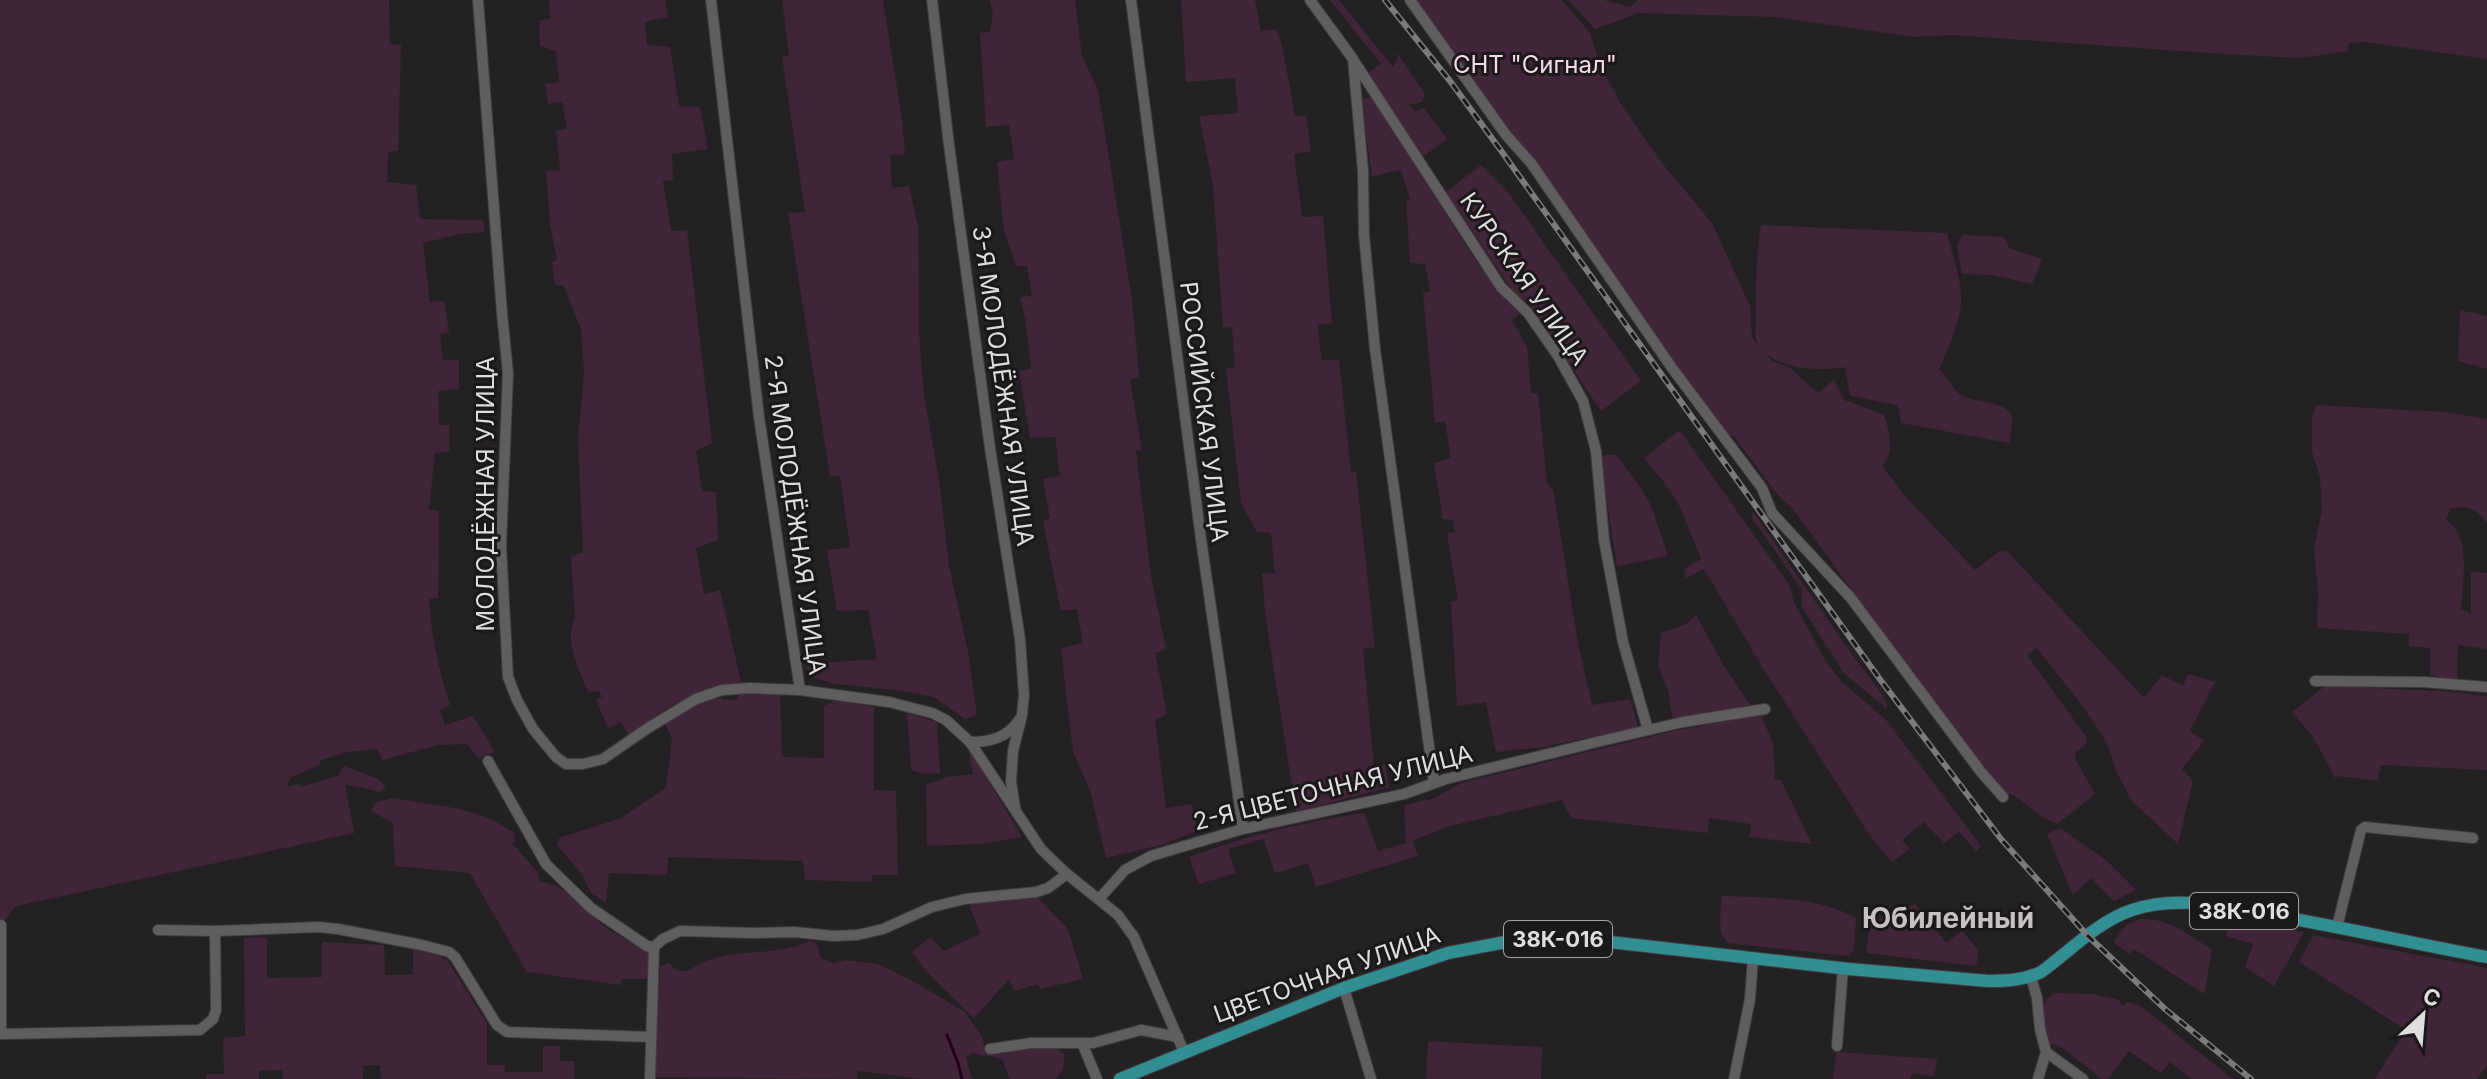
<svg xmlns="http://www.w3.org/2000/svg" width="2487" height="1079" font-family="Inter,sans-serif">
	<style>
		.green { fill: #402538 }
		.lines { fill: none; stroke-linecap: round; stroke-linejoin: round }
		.stream { stroke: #23001c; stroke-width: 3 }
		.minor-casing { stroke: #403d3f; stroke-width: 12 }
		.major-casing { stroke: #403d3f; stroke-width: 14 }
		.minor { stroke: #605d5f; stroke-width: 10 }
		.major { stroke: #318e93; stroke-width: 12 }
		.rail-casing { stroke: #7d7a7c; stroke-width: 6 }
		.rail { stroke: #1b181a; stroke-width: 3; stroke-dasharray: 9; stroke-linecap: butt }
		.labels { text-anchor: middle; stroke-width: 6; stroke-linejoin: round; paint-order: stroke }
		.shield { fill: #1b181a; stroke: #a4a2a3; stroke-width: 2 }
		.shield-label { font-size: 22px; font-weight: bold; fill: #dfddde }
		.park-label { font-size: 24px; fill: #f7d8ed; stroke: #1b181a }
		.street-label { font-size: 24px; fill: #dfddde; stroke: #1b181a }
		.quarter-label { font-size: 28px; font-weight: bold; fill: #c5c1c3; stroke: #1b181a }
	</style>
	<rect width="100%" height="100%" fill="#242123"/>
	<g class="green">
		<path d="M0 0H389L390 44 401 45 398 151 388 152 387 182 416 185 420 219 483 220 485 232 459 234 423 243 430 302 444 301 449 332 440 334 443 360H459V389L438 391 439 425H450L449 452 435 453 429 509 439 511 438 598 429 599C431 637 439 670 450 705L440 710 445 725 473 716 495 752 478 758 467 744 438 745 382 760 378 749 347 752 319 761 321 764 290 778 287 787 299 784 301 787 338 776 344 766 378 779 386 787 380 792 345 784 354 833 16 906 4 921 0 922Z"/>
		<path d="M549 0H665L668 17 645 22 647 45 670 47 679 106 700 107 708 149 672 154 673 180 663 181 671 231 687 230 712 443 696 451 702 491 716 492 718 540 696 548 704 594 720 590 741 682C690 692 670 704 629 735L621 722 608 728 596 700 602 697 599 691 588 692C580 671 563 641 575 618L571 556 583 553 578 439 584 372 581 330 564 285H555L552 263 557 259 550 224 546 171 560 170 556 131 567 129 562 102 548 104 545 84 559 82 556 51 540 46 539 21 550 18Z"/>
		<polygon points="782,0 883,0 902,119 905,154 890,155 892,188 909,186 918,227 919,333 924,395 939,480 949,566 968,652 977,715 965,719 934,697 895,690 835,684 812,677 805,664 877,659 868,610 837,611 827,550 850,547 840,476 830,476 788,213 805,212 782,57 789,55"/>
		<polygon points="990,0 1075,0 1082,56 1098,90 1132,299 1139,377 1130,380 1142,450 1136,451 1151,576 1166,649 1155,653 1167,714 1155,720 1166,808 1192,804 1197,831 1164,844 1106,858 1090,790 1073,752 1061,648 1083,643 1077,609 1061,611 1043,521 1050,518 1043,479 1060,476 1055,437 1030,438 1019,371 1031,369 1026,323 1020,297 1032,296 1027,266 1016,266 1004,231 997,162 1014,159 1009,125 986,127 980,33 990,32 993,14"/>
		<polygon points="1181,0 1255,0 1261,31 1276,29 1282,45 1295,116 1306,115 1311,151 1294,154 1302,217 1323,216 1332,323 1317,325 1322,360 1339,360 1351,472 1356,472 1375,647 1363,649 1374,767 1386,765 1389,787 1296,812 1265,613 1262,574 1275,573 1271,533 1257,532 1241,503 1226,368 1235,367 1232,327 1223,328 1213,185 1199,116 1238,113 1235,78 1186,82"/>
		<polygon points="1330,0 1339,0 1393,67 1398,57 1395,50 1425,94 1422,102 1408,105 1415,111 1424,108 1447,139 1421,158 1370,77 1369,72 1381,64"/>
		<path d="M1415 0H1562L1590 33 1600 64 1620 103 1662 163 1712 223 1750 306 1752 338 1773 362 1789 367 1818 393 1834 380 1844 400 1883 414C1890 430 1895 452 1882 466L1905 496 1975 570 1998 552 2007 551 2144 698 2162 675 2183 686 2188 674 2215 682 2190 731 2204 741 2182 769 2193 781 2178 844 2132 801 2116 771 2107 742 2084 708 2037 648 2027 655 2087 738 2084 747 2076 751 2075 759 2095 794 2057 824 2043 817 2014 795 2002 793 1920 684 1793 509 1777 494 1733 435 1728 438 1509 136Z"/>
		<polygon points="1568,0 1604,0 1630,7 1638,0 2487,0 2487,59 2365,42 2349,43 2348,51 2300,58 2223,54 1952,35 1914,37 1774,17 1639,13 1595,29"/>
		<polygon points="1371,97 1478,264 1497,289 1522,312 1512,320 1527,347 1531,393 1538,393 1547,483 1553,490 1578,643 1592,705 1630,699 1638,727 1543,747 1496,752 1486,702 1457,706 1451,602 1458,600 1447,533 1455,532 1453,520 1443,519 1434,463 1451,458 1445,421 1435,423 1423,293 1430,291 1425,264 1410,263 1406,201 1410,199 1401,170 1372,176 1361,99"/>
		<polygon points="1481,165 1507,191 1641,381 1601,411 1530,304 1516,296 1446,192"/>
		<path d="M1761 225 1947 233C1952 255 1962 280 1961 302 1960 325 1947 349 1939 370 1950 377 1952 392 1965 397 1976 402 2009 402 2012 417 2013 424 2010 435 2009 443L1901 423 1898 405 1850 396 1845 367C1820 372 1765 369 1756 339 1755 331 1756 321 1756 313 1756 283 1756 255 1761 225Z"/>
		<polygon points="1962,235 2004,237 2009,248 2042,259 2032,284 1993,275 1962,274 1957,246"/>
		<polygon points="2460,310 2487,316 2487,369 2458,361"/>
		<path d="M2316 405 2445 412 2487 419V522C2475 508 2467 505 2450 509L2446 520C2451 524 2457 529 2459 535 2468 557 2462 587 2461 609L2471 613V572L2487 573V649L2458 645 2457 684 2430 674V648L2409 646V634L2317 628 2318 592 2314 548 2322 510 2320 477 2312 452V420Z"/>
		<polygon points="1677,432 1681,432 1788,583 1795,605 1827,663 1841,681 1886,720 1981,846 1976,851 1959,832 1944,843 1924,822 1902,840 1910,849 1892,862 1873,840 1763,668 1704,569 1686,578 1684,569 1701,559 1680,507 1664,482 1644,458"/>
		<polygon points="1606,455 1616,455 1641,488 1651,506 1668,556 1617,566 1600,458"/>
		<polygon points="1751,511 1756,516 1853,656 1880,691 1887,704 1887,709 1843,672 1802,607 1802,590 1752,518"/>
		<polygon points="1696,615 1724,666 1750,705 1673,721 1668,690 1658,666 1661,633 1686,624"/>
		<polygon points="2325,686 2440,691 2487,696 2487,770 2381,765 2377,781 2340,776 2335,778 2314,738 2292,712"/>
		<polygon points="739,692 780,694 782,757 824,758 824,706 835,700 874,707 874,790 896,791 898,875 872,875 871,882 805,880 803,861 668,857 667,875 609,873 606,903 591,893 581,873 557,845 559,838 621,818 666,788 672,739 665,723 709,698 737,700"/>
		<polygon points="907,713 937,722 940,773 924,774 911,770"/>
		<path d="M1761 714 1773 744 1775 780H1781L1812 844 1749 837 1751 824 1709 818 1708 833 1571 818 1562 800 1450 826 1412 841 1418 856 1316 887 1308 863 1275 873 1264 839 1228 849 1236 873 1199 884 1189 857C1245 836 1304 822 1364 813L1378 851 1406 843 1404 805 1433 799 1461 783 1670 732Z"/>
		<polygon points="968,747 1022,837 979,844 927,846 926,785 946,777 973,774"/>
		<path d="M394 798C438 807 475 805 514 833L515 841 512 843 538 873 540 882C565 881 590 918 611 931 624 939 637 945 650 953L649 979H621V985L527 972 470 873 395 866 393 823 371 811 376 802Z"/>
		<polygon points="2060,828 2106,860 2136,890 2114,901 2091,878 2073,895 2047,834"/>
		<path d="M1722 896C1766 898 1816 896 1856 918L1854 950 1848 956 1728 943C1716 932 1721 911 1722 896Z"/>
		<polygon points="1038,898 1068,929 1083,979 1040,989 1038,984 1014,991 1009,979 974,1018 927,972 912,952 930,937 944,951 980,934 970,907 972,902"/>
		<polygon points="1915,904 1946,943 1962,931 1979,951 1976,966 1866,953 1870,925 1880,918"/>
		<path d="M2140 919C2169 918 2188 934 2212 950L2204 994 2134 949 2129 954 2113 942 2127 924Z"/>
		<polygon points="2229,922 2304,932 2274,986 2245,967 2253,944 2226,936"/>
		<polygon points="2313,935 2487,968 2487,1065 2477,1079 2375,1079 2406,1030 2299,962"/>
		<polygon points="267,937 267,978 322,977 322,942 384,945 385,975 413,975 413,949 438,955 447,960 487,1023 487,1065 505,1065 505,1072 543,1072 543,1046 560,1046 560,1061 574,1061 574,1079 381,1079 380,1065 363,1065 363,1079 283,1079 282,1070 259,1071 259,1079 206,1079 206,1074 224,1074 223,1038 245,1036 244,938"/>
		<path d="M810 941 817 944 821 958 832 963 846 960 878 964 916 983 965 1012 982 1036 985 1049 998 1053 1053 1046 1065 1055 1063 1069 1056 1079H1010L1002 1059 972 1053 966 1057 972 1079H924L858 1071 857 1079 654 1077 660 966 669 963 677 971H689C720 945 775 959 810 941Z"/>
		<polygon points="2053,993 2093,994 2119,1000 2122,1006 2128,1002 2139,1005 2233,1079 2192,1079 2170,1062 2161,1073 2129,1051 2108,1079 2102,1079 2060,1046 2050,1044 2045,1037 2041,1007"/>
		<polygon points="1428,1041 1542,1047 1541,1079 1426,1079"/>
		<polygon points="1836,1052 1937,1059 1934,1077 1912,1073 1910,1079 1833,1079"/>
	</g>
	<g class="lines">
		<polyline class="stream" points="947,1035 958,1063 962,1079"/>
		<defs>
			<g id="minor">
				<polyline points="478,0 502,313 508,373 501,546 508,677 517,700 533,729 556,757 566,764 583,764 603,759 648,728 696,699 722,690 750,688 800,690 889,702 932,713 946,720 970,742 1041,849 1067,874 1118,915 1134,937 1184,1052"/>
				<polyline points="711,0 759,417 800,690"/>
				<polyline points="932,0 949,145 990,448 1020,639 1024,695 1022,715 1013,751 1011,782 1015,807"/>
				<polyline points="1131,0 1201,539 1243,829"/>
				<polyline points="1310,0 1353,59 1363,171 1364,235 1375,349 1434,783"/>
				<polyline points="1410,0 1506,135 1531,163 1672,368 1762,488 1772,513 1850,597 1981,772 2003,797"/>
				<polyline points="1354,61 1501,287 1528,313 1558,356 1583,401 1596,451 1604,540 1623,642 1648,730"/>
				<polyline points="2315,681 2424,682 2487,687"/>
				<path d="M970 742C990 742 1007 738 1019 720"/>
				<polyline points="488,761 546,864 591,908 647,946 654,947 663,939 680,931 754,933 795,932 833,936 857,935 883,929 932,907 965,899 1036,892 1048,888 1067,874"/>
				<polyline points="1099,899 1125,870 1151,856 1198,842 1243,829 1404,794 1446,779 1601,741 1683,722 1765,709"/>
				<polyline points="2337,927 2361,830 2365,827 2473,838"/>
				<polyline points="158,930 215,931"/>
				<polyline points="2031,977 2037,998 2040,1029 2046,1052 2083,1079"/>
				<polyline points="1344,988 1371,1079"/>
				<polyline points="0,1034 200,1030 213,1019 216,1010 215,931 318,927 338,929 422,945 449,952 455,957 497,1025 507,1032 651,1037"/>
				<polyline points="1,1034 1,925"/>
				<polyline points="1082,1043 1097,1079"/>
				<polyline points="1837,1046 1843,968"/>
				<polyline points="990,1049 1031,1043 1093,1043 1141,1030 1178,1037"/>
				<polyline points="650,1079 654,947"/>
				<polyline points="1734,1079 1750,999 1753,958"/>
				<polyline points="2038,1079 2046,1052"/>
			</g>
			<path id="major" d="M1120 1079 1344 988 1448 953 1516 940 1553 938 1592 940 1849 969 1988 981C2007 981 2024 980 2041 972 2070 951 2097 922 2132 910 2178 894 2225 908 2271 915 2343 927 2415 944 2487 957"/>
		</defs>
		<use href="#minor" class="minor-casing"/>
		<use href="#major" class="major-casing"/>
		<use href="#minor" class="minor"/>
		<use href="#major" class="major"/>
		<defs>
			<polyline id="rail" points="1385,0 1450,81 1502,152 1879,678 2001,839 2088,936 2165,1009 2251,1079"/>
		</defs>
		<use href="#rail" class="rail-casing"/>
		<use href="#rail" class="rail"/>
	</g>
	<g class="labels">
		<g class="shield">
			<rect x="2190" y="893" width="108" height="36" rx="6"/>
			<rect x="1504" y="921" width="108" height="36" rx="6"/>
		</g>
		<g class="shield-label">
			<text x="2244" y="919">38К-016</text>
			<text x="1558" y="947">38К-016</text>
		</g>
		<g class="park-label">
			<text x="1535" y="73">СНТ "Сигнал"</text>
		</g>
		<g class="street-label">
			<text transform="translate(1524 279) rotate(55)" y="8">КУРСКАЯ УЛИЦА</text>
			<text transform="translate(1003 386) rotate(82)" y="8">3-Я МОЛОДЁЖНАЯ УЛИЦА</text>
			<text transform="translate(1204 412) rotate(83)" y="8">РОССИЙСКАЯ УЛИЦА</text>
			<text transform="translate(486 494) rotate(-90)" y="8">МОЛОДЁЖНАЯ УЛИЦА</text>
			<text transform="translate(795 515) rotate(82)" y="8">2-Я МОЛОДЁЖНАЯ УЛИЦА</text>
			<text transform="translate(1333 788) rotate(-14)" y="8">2-Я ЦВЕТОЧНАЯ УЛИЦА</text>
			<text transform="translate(1327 975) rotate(-20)" y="8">ЦВЕТОЧНАЯ УЛИЦА</text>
		</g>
		<g class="quarter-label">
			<text x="1948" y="928">Юбилейный</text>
		</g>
	</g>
	<g transform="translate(2423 1015) rotate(26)" stroke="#1b181a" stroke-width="6" paint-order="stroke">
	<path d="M0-6L14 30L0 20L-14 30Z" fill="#dfddde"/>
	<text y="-12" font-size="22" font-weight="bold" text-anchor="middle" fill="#dfddde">С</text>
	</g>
</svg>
